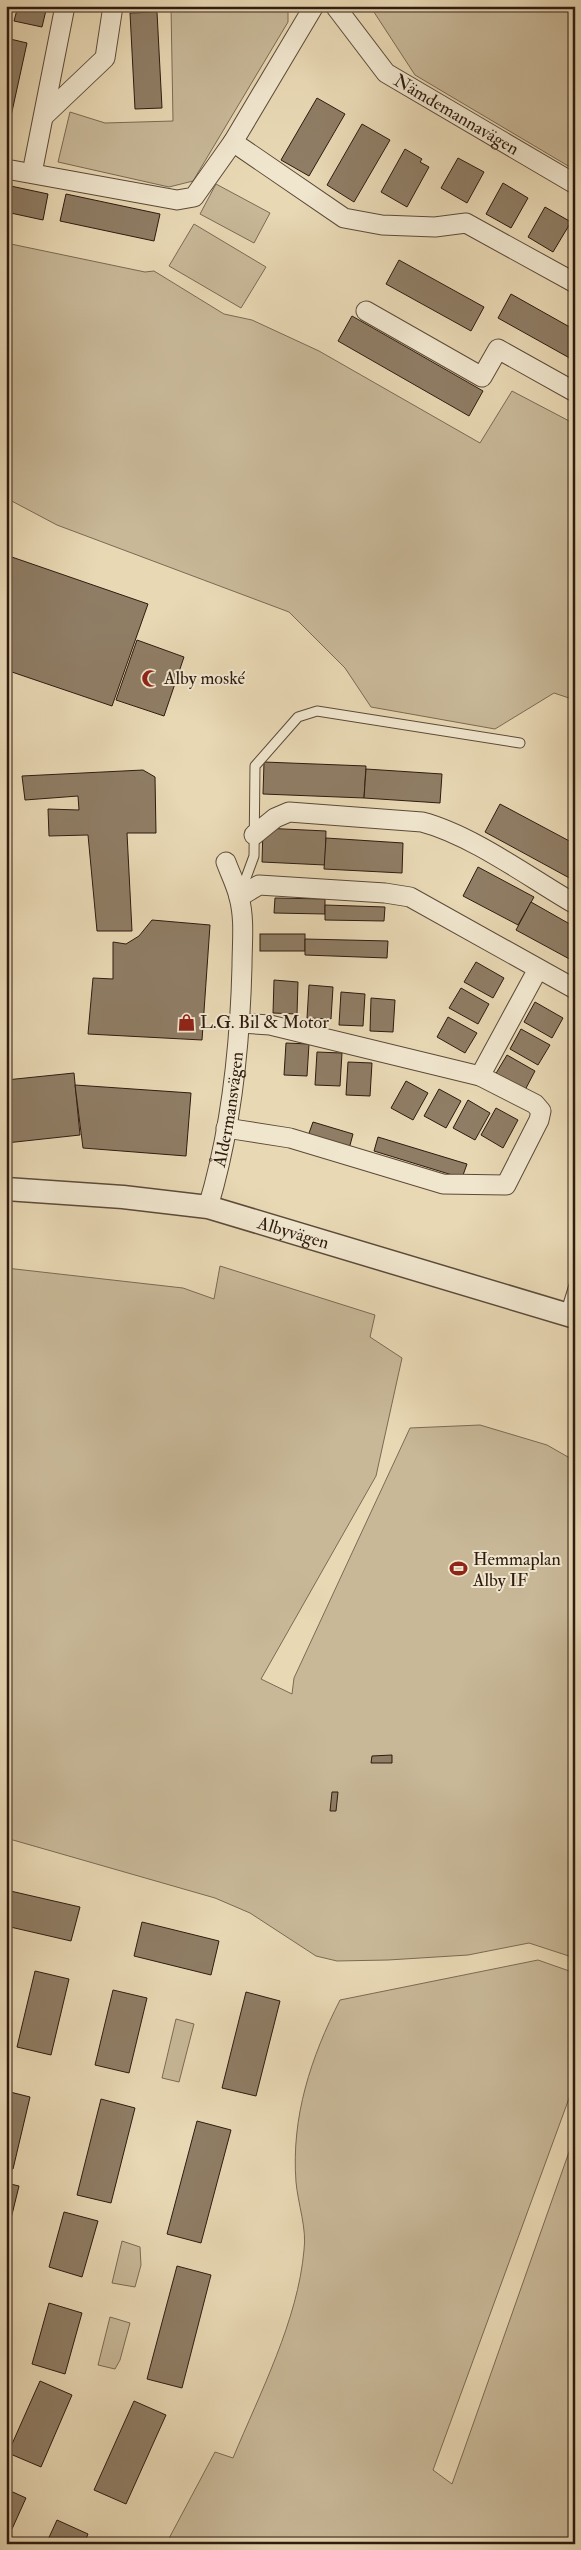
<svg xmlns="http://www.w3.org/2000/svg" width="581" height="2550" font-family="'IM FELL Double Pica',serif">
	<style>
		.green { fill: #c8b898; stroke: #7b6a54 }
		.building { fill: #8f7d65; stroke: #2e1b10 }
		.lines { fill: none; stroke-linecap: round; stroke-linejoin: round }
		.service-casing { stroke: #5c4a39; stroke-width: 11 }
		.minor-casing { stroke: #5c4a39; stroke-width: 21 }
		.tertiary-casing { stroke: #5c4a39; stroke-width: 25 }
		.service { stroke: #f0e6ce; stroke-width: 9 }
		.minor { stroke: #f0e6ce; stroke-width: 19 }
		.tertiary { stroke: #f0e6ce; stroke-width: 22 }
		.labels { text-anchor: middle; stroke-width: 4; stroke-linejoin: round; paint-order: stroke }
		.street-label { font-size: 18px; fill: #2e1b10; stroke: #f0e6ce }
		.poi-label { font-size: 18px; fill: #2e1b10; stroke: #f0e6ce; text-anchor: start }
	</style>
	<rect width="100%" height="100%" fill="#e8d8b4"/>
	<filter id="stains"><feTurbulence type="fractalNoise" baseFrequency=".004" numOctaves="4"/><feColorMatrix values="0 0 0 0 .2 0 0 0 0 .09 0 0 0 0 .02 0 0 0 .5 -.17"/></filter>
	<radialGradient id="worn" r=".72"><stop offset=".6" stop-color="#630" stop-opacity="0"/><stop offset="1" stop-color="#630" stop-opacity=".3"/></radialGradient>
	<g class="green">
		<polygon points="171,6 288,6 288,22 193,181 169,187 58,162 70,112 105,123 173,121"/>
		<polygon points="370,6 575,6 575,170 415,75"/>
		<polygon points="216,184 270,213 254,243 200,214"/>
		<polygon points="194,224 266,267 241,308 169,266"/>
		<polygon points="6,243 145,272 154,271 224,314 252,320 319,351 480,443 512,391 573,423 575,700 554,693 495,729 371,707 345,668 289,612 57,525 6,498"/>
		<polygon points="220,1266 375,1315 370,1337 402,1358 376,1476 261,1679 292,1694 294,1678 410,1428 480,1425 547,1445 575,1461 575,1958 529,1943 468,1955 388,1960 337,1961 316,1956 250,1913 215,1898 6,1838 6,1268 183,1288 214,1299"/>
		<path d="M538 1960 575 1973V2082L433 2470 452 2484 575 2135V2544H166L215 2452 233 2458C260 2393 298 2320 304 2250 307 2229 298 2204 296 2182 291 2117 311 2057 340 2000Z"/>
		<polygon points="176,2019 194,2024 179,2082 162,2078"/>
		<polygon points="122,2241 140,2247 141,2265 135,2287 112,2283"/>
		<polygon points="110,2317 130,2323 120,2360 115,2369 98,2365"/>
	</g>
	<g class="building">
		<polygon points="18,6 47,6 42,27 14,21"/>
		<polygon points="157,12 162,108 135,109 130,13"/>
		<polygon points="6,38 27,43 6,139"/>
		<polygon points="317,98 345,114 309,176 281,160"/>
		<polygon points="362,124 390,140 354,202 327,185"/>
		<polygon points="405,149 422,159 420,162 429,167 407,207 381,192"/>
		<polygon points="458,158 484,172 467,203 441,188"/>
		<polygon points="503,183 528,198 511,228 486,214"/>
		<polygon points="6,185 48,194 43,220 6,212"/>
		<polygon points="66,194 160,214 154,241 60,221"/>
		<polygon points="545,207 571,222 553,252 528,237"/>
		<polygon points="399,260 484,307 471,331 386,284"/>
		<polygon points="511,294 575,330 575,361 498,318"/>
		<polygon points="352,316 483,391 469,416 338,341"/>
		<polygon points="6,555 148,604 112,706 6,670"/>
		<polygon points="137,640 184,657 164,716 116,700"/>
		<polygon points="264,762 366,766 364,798 263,794"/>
		<polygon points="366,769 442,774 440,803 364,798"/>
		<polygon points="143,770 155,777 156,833 127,833 132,931 97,931 88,835 49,836 48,809 79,810 78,796 25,800 22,776"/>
		<polygon points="500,804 575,844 575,881 485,832"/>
		<polygon points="263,828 326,831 325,865 262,862"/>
		<polygon points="326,838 403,843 402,873 324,869"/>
		<polygon points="478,867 534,897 518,925 463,896"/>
		<polygon points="275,898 325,899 325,914 274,913"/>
		<polygon points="531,902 575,927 575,962 516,930"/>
		<polygon points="325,905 385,907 384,921 325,920"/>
		<polygon points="152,920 210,925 202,1040 88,1034 93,978 113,979 113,942 126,944 139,936"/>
		<rect x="260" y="934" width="45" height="17"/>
		<polygon points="305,939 388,941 387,958 305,955"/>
		<polygon points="476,962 504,978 493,998 464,982"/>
		<polygon points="274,980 298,982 297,1014 273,1013"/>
		<polygon points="309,985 333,987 331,1019 307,1018"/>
		<polygon points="461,988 489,1004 478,1024 449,1008"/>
		<polygon points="341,992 365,994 363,1026 339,1025"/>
		<polygon points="371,998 395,1000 393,1032 370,1031"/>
		<polygon points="535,1002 563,1018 552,1038 524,1022"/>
		<polygon points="448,1017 477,1033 465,1053 437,1037"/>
		<polygon points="521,1029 550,1045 538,1065 510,1049"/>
		<polygon points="286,1043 309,1044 307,1076 284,1075"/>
		<polygon points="317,1052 342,1053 340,1086 315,1085"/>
		<polygon points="507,1055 535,1071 524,1092 495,1075"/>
		<polygon points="348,1062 372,1063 370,1096 346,1095"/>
		<polygon points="74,1073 80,1135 6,1143 6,1080"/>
		<polygon points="406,1081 428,1093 413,1120 391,1108"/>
		<polygon points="75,1085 191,1093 186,1156 83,1148"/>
		<polygon points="439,1089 461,1101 446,1128 424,1116"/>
		<polygon points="468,1100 490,1113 475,1140 453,1128"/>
		<polygon points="496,1108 518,1120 503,1148 481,1135"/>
		<polygon points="313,1122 353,1134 349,1149 308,1136"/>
		<polygon points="378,1137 467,1164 462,1178 374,1151"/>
		<polygon points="392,1755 392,1763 371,1763 372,1756"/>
		<polygon points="332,1792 338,1792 336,1811 330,1811"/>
		<polygon points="6,1890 80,1907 71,1941 6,1926"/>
		<polygon points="142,1922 219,1941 211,1975 134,1956"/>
		<polygon points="35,1971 69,1979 51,2055 17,2047"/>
		<polygon points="113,1990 147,1998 129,2073 95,2065"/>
		<polygon points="246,1992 280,2001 256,2096 222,2088"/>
		<polygon points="6,2091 30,2097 13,2169 6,2168"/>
		<polygon points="101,2099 135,2108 111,2203 77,2195"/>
		<polygon points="197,2121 231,2130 201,2243 167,2234"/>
		<polygon points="6,2183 19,2186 6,2239"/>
		<polygon points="64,2212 98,2221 82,2277 49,2267"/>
		<polygon points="177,2266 211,2275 182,2388 147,2379"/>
		<polygon points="49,2303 82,2313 65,2374 32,2364"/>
		<polygon points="40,2381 72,2395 41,2467 8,2453"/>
		<polygon points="134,2401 166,2415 126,2504 94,2490"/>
		<polygon points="6,2489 26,2498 12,2529 6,2527"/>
		<polygon points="57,2520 88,2534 84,2544 46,2544"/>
	</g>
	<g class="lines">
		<defs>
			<g id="service">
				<polyline points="240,894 254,856 255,766 298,717 317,711 520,743"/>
				<polyline points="565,1314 575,1282"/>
			</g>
			<g id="minor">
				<path id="s1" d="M335 6 386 73 575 184"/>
				<polyline points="44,116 105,58 113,6"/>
				<polyline points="233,142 344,218 382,225 435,227 466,223 575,283"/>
				<polyline points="6,169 177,200 194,197 233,142 314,6"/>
				<polyline points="32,173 65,6"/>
				<polyline points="366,311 482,377 498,349 575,392"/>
				<path d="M254 835 275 818 289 812 422 822C472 835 530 878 575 904"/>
				<polyline points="239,897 259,885 385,893 410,897 575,989"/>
				<polyline points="480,1076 538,969"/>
				<polyline points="226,1128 290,1138 443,1184 506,1185 539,1120 541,1111 535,1104 480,1076 270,1025 240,1023"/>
				<path id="s2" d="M208 1207C231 1131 240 1046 242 966 242 943 245 920 239 897 236 885 230 873 226 862"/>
			</g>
			<g id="tertiary">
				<path id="s3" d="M6 1189 123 1197 208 1207 575 1317"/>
			</g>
		</defs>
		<use href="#service" class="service-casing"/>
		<use href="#minor" class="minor-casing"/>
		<use href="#tertiary" class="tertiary-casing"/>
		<use href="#service" class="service"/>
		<use href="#minor" class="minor"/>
		<use href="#tertiary" class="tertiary"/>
	</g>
	<defs>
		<symbol id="mosque-bare" viewBox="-9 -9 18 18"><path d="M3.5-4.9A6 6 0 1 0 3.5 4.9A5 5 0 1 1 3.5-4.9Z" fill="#8f2418" stroke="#f0e6ce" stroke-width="2.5" paint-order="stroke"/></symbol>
		<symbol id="shop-bare" viewBox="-9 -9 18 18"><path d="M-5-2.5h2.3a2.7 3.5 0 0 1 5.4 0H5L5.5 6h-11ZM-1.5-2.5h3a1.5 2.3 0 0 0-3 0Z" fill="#8f2418" stroke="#f0e6ce" stroke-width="2.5" paint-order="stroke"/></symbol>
		<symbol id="stadium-bare" viewBox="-9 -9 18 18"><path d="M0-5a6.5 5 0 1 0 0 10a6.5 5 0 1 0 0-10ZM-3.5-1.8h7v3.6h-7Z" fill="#8f2418" stroke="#f0e6ce" stroke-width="2.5" paint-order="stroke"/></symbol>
	</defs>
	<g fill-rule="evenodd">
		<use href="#mosque-bare" x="138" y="666" width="25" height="25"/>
		<use href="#shop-bare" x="174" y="1010" width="25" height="25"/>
		<use href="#stadium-bare" x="446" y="1556" width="25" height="25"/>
	</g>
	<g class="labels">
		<g class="street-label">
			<text dy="6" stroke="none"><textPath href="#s1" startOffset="166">Nämdemannavägen</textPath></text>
			<text dy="6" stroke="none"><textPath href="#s2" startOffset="100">Åldermansvägen</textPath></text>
			<text dy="6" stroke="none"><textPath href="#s3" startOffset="292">Albyvägen</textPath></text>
		</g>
		<g class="poi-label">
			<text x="164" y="684">Alby moské</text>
			<text x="200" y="1028">L.G. Bil &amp; Motor</text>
			<text x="473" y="1565">Hemmaplan<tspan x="473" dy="21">Alby IF</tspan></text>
		</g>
	</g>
	<rect width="581" height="2550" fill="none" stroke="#e8d8b4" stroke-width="25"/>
	<rect x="8" y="8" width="566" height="2535" fill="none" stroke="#2e1b10" stroke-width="2.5"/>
	<rect x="12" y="12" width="556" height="2525" fill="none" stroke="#2e1b10"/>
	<rect width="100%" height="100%" filter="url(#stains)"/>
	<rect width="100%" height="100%" fill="url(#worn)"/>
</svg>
